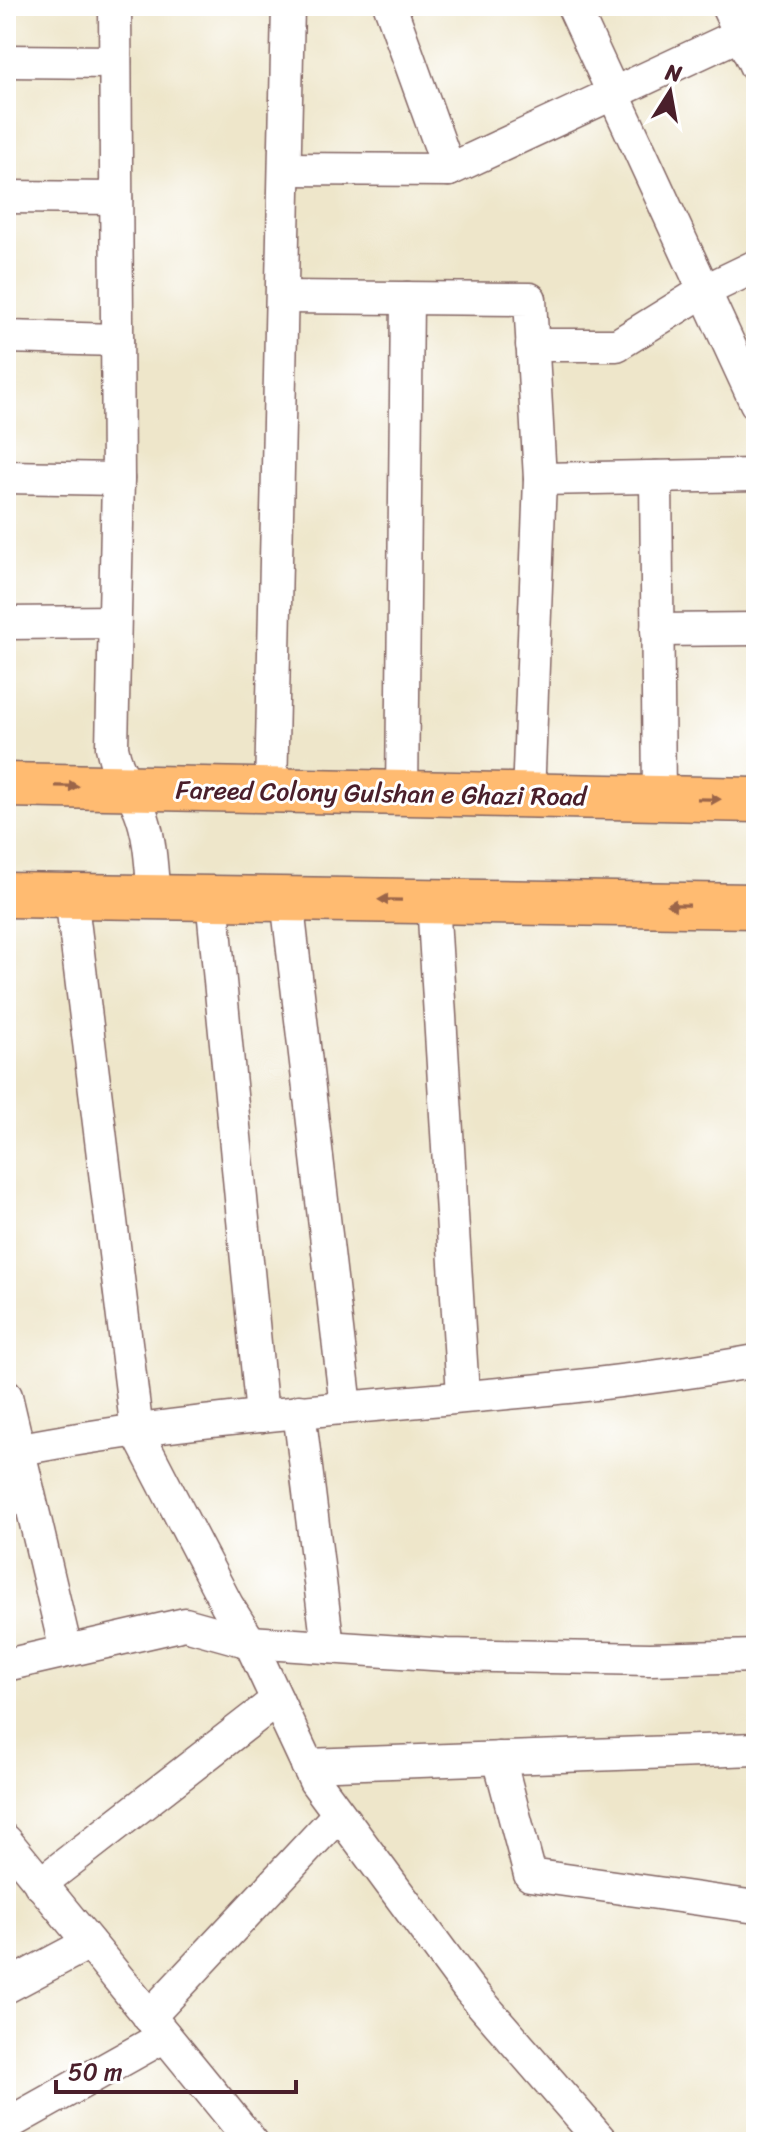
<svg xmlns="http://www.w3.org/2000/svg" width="762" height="2148" font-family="Sriracha,sans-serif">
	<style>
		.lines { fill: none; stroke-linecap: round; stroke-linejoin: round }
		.street-casing { stroke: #836563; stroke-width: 35 }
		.primary-casing { stroke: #836563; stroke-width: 47 }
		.street { stroke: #fff; stroke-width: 32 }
		.primary { stroke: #ffbb71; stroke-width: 44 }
		.oneway { fill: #9b654a }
		.labels { text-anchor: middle; stroke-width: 6; stroke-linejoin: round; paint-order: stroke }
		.street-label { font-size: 26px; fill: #4a1f2b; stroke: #fff }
	</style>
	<rect width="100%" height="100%" fill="#fff"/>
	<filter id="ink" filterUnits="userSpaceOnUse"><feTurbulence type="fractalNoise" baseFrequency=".0125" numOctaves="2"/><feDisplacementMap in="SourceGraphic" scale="16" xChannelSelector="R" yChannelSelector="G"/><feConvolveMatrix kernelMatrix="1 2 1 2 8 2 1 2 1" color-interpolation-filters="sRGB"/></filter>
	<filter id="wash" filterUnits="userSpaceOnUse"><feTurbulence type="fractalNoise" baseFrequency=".006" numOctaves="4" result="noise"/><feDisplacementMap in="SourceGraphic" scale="32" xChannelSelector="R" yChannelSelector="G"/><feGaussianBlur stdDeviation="1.8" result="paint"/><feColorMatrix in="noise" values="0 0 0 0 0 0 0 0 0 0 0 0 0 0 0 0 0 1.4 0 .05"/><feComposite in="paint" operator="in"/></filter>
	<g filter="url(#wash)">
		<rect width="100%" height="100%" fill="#eee6ca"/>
	</g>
	<g filter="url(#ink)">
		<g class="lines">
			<defs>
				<g id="street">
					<path d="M115 6 118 479 112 747C117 774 130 786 140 810 151 838 151 868 154 897"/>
					<polyline points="390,6 449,170"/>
					<polyline points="573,6 756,403"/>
					<polyline points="727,6 756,67"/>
					<polyline points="6,61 115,62"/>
					<polyline points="285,169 449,170 756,27"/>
					<polyline points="6,197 116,198"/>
					<polyline points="283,297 530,299 540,479 528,797"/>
					<polyline points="6,337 117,340"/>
					<polyline points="532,345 617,345 704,291 756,266"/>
					<polyline points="6,477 118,479"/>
					<polyline points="656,477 659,798"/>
					<polyline points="540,479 756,475"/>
					<polyline points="6,623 114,622"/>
					<polyline points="657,630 756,629"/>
					<polyline points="271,792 288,6"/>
					<polyline points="402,796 407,298"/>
					<polyline points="71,896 137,1432 227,1605 250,1642 315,1781 468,1988 602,2142"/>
					<polyline points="212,898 262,1416"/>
					<polyline points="287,899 346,1407"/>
					<polyline points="433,901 463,1395"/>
					<polyline points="6,1396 66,1651"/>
					<polyline points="299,1411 328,1647"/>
					<path d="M6 1452C253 1403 509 1405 756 1361"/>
					<polyline points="6,1665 185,1624 250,1642 447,1655 650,1659 756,1656"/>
					<polyline points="499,1758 530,1875 756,1907"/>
					<polyline points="307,1765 756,1749"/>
					<polyline points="6,1841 252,2142"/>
					<polyline points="40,1884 277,1700"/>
					<polyline points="6,1987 89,1943"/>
					<polyline points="149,2017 339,1814"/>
					<polyline points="6,2125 165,2036"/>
				</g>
				<g id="primary">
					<polyline points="6,785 756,800"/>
					<polyline points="6,895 756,906"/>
				</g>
			</defs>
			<use href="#street" class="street-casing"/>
			<use href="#primary" class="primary-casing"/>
			<use href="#street" class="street"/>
			<use href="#primary" class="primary"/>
		</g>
		<defs><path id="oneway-solid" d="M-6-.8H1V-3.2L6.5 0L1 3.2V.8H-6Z" transform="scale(2)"/></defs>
		<g class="oneway">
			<use href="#oneway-solid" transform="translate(67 786) rotate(1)"/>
			<use href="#oneway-solid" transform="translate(709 799) rotate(1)"/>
			<use href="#oneway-solid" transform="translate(390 900) rotate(-179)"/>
			<use href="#oneway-solid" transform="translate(678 905) rotate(-179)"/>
		</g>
	</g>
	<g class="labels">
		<g class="street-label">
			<text transform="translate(381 793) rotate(1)" y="9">Fareed Colony Gulshan e Ghazi Road</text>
		</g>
	</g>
	<rect width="762" height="2148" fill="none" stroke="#fff" stroke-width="32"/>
	<g transform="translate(670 92) rotate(11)" stroke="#ffffff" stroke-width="6" paint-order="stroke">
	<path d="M0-6L14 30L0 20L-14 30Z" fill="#4a1f2b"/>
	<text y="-12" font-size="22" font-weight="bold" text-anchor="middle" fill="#4a1f2b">N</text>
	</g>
	<path d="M56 2080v12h240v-12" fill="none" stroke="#4a1f2b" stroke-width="4"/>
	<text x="68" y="2080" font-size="24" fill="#4a1f2b" stroke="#ffffff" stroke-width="6" paint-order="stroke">50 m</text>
</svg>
